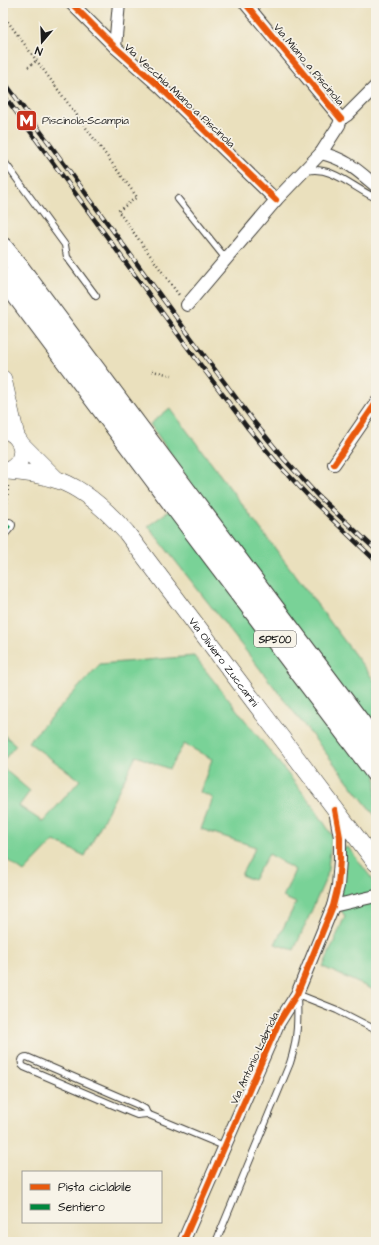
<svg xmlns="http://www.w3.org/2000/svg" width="379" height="1245" font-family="'Architects Daughter',sans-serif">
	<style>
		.green { fill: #79d297; stroke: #4a775a }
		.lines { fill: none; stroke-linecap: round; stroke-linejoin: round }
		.service-casing { stroke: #3b3934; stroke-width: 8 }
		.minor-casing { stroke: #3b3934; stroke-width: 14 }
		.secondary-casing { stroke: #3b3934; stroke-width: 18 }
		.trunk-casing { stroke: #3b3934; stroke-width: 22 }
		.path { stroke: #3b3934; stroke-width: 2.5; stroke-dasharray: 1 3; stroke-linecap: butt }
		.service { stroke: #fff; stroke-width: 6 }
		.minor { stroke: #fff; stroke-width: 12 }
		.secondary { stroke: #fff; stroke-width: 17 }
		.trunk { stroke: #fff; stroke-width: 20 }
		.rail-casing { stroke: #1c1c1c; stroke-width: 4.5 }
		.rail { stroke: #f7f3e8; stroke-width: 3; stroke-dasharray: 9; stroke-linecap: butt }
		.trunk-bridge-casing { stroke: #3b3934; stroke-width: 22; stroke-linecap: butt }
		.trunk-bridge { stroke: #fff; stroke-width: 20 }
		.quiet { stroke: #00873e; stroke-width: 5; stroke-dasharray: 10 5; stroke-linecap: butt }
		.cycleway-casing { stroke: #f7f3e8; stroke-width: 8 }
		.cycleway { stroke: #e8590c; stroke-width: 6 }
		.labels { text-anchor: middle; stroke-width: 3.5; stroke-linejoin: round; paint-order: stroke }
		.shield { fill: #f7f3e8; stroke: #5e5c59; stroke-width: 1 }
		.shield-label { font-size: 10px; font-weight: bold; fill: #1c1c1c }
		.street-label { font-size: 11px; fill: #1c1c1c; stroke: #f7f3e8 }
		.poi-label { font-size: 11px; fill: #1c1c1c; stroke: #f7f3e8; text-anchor: start }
	</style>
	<rect width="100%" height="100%" fill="#f7f3e8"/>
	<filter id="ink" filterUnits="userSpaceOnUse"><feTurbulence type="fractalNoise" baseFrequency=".025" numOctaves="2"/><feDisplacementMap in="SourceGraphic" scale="8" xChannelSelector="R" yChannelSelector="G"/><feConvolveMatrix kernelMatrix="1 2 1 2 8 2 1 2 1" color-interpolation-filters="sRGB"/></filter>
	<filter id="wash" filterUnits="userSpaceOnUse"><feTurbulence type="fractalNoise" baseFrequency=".012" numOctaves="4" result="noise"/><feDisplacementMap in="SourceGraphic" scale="16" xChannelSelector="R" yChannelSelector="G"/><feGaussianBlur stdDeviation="0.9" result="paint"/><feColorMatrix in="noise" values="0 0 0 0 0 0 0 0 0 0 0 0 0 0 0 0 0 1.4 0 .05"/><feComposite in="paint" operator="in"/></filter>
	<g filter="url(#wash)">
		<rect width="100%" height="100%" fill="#eae0bd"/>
		<g class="green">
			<polygon points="170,408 376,683 376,817 148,526 196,491 150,424"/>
			<polygon points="194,656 311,803 332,835 327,876 294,950 275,944 296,903 283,897 295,870 269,854 253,880 241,875 256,847 201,829 213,798 200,792 212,759 184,744 169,769 136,756 85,856 54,841 24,872 3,857 3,768 30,791 19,806 43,822 80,780 28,742 100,664"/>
			<polygon points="3,734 16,745 3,761"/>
			<polygon points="348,847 376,884 376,991 323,967 345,916 334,901 340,850"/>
		</g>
	</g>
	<g filter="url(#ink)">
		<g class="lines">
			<defs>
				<g id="service">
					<polyline points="3,160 65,245 67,257 96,296"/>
					<path d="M307 171C332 165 354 189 376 198"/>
					<polyline points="178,199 226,259"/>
					<path d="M27 1057 136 1104 145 1109 147 1114 137 1115 132 1113 24 1067 22 1065C21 1061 22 1057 27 1057Z"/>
					<polyline points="147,1114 224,1146"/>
					<path d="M216 1242 290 1063C298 1039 298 1019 297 994L337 1010 376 1030"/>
				</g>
				<g id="minor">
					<polyline points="71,3 115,47 159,86 276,200"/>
					<polyline points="245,3 341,119"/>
					<polyline points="115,47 119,3"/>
					<polyline points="341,119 347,115 376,86"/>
					<path d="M321 153C346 159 357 170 376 186"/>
					<polyline points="187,305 276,200 321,153 339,125 341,119"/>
					<polyline points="334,464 376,403"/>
					<polyline points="3,532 9,525"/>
					<polyline points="333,906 376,896"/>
					<polyline points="183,1242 278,1024 297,994 333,906 338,886 340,860 340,837 335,811"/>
				</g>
				<g id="secondary">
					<polyline points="3,379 16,436"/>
					<path d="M3 430C28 435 28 467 3 472"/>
					<polyline points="21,444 56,479"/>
					<path id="s1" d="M8 471C23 472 39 474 54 479 81 486 108 512 126 532L376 863"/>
				</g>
				<g id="trunk">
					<polyline points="3,248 19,268"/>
					<polyline points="188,494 376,744"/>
					<polyline points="174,505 376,773"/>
				</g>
			</defs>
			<use href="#service" class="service-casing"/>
			<use href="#minor" class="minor-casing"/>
			<use href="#secondary" class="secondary-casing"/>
			<use href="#trunk" class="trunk-casing"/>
			<g class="path">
				<polyline points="3,15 137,197 118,211 179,295"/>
				<polyline points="28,67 36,61"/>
				<polyline points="152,371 172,375"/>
				<polyline points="7,503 8,485"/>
			</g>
			<use href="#service" class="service"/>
			<use href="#minor" class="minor"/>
			<use href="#secondary" class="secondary"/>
			<use href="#trunk" class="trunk"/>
			<defs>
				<g id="rail">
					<polyline points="3,80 192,339 254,422 284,459 318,496 376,550"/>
					<polyline points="3,94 185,344 247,427 278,464 313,501 376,561"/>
				</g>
			</defs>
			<use href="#rail" class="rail-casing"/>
			<use href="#rail" class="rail"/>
			<defs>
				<g id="trunk-bridge">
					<polyline points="19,268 188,494"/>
					<polyline points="4,278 174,505"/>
				</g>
			</defs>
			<use href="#trunk-bridge" class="trunk-bridge-casing"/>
			<use href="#trunk-bridge" class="trunk-bridge"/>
			<polyline class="quiet" points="3,532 9,525"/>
			<defs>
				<g id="cycleway">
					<polyline points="71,3 115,47 159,86 276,200"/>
					<polyline points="245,3 341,119"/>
					<polyline points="334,464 376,403"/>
					<polyline points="183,1242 278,1024 297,994 333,906 338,886 340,860 340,837 335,810"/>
				</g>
			</defs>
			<use href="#cycleway" class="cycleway-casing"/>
			<use href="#cycleway" class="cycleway"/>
		</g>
	</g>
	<defs>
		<symbol id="metro-square" viewBox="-11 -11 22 22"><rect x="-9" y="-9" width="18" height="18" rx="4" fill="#c8321e" stroke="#f7f3e8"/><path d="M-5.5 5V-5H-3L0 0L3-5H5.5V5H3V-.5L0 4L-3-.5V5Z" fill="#fff"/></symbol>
	</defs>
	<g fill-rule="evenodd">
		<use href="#metro-square" x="14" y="108" width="25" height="25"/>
	</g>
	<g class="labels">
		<rect class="shield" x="254" y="631" width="42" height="16" rx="3"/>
		<g class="shield-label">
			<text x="275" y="643">SP500</text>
		</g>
		<g class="street-label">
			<text transform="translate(309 64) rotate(50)" y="4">Via Miano a Piscinola</text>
			<text transform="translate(180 95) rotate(43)" y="4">Via Vecchia Miano a Piscinola</text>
			<text dy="4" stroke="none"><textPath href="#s1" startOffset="300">Via Oliviero Zuccarini</textPath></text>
			<text transform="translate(254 1058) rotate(-65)" y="4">Via Antonio Labriola</text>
		</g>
		<g class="poi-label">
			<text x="42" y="124">Piscinola-Scampia</text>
		</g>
	</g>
	<rect width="379" height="1245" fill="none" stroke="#f7f3e8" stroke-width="16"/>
	<rect x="22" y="1171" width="140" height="52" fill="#f7f3e8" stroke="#9f9d96"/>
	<rect x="30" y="1184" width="20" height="6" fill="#e8590c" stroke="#9f9d96"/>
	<text x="58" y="1191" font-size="12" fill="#1c1c1c">Pista ciclabile</text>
	<rect x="30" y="1204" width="20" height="6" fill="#00873e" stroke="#9f9d96"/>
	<text x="58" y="1211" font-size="12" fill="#1c1c1c">Sentiero</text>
	<g transform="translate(42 42) rotate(199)" stroke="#f7f3e8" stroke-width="3" paint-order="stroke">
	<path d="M0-3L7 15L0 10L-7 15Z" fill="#1c1c1c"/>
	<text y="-6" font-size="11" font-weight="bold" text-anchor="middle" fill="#1c1c1c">N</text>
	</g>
</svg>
